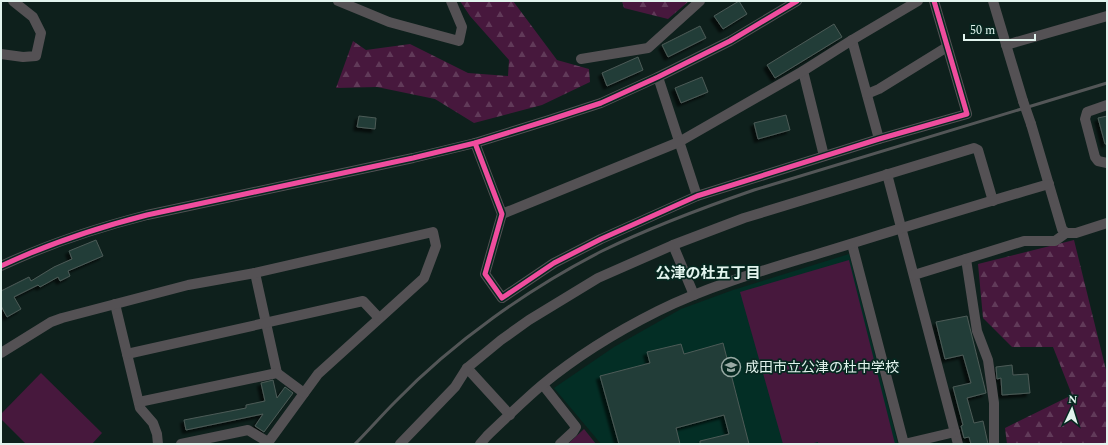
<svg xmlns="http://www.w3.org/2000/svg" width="1108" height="445" font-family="Spectral,'Noto Sans JP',serif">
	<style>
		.built { fill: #032e25 }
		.forest { fill: url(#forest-firs) }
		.park { fill: url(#park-tufts) }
		.pitch { fill: #47183d }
		.building { fill: #243d38; stroke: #4c5b57; filter: url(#shadow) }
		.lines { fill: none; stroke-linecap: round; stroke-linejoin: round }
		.minor { stroke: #545154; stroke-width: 10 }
		.rail { stroke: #535657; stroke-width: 3 }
		.minor-bridge { stroke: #545154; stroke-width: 10 }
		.cycleway-casing { stroke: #062820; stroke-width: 8 }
		.cycleway { stroke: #ef4d9e; stroke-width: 5 }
		.labels { text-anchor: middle; stroke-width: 3.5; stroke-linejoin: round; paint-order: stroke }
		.poi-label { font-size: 14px; fill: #e2f4ee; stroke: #062820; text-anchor: start }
		.neighbourhood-label { font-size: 15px; font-weight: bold; fill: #e2f4ee; stroke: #062820 }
	</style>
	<defs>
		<pattern id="forest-firs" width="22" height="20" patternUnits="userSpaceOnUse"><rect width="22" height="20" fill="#47183d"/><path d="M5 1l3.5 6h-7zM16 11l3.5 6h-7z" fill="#613a59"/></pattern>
		<pattern id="park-tufts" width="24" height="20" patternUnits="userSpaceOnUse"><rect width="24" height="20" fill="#47183d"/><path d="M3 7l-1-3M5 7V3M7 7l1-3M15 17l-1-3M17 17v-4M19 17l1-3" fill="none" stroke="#613a59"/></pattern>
		<filter id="shadow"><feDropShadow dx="-3.5" dy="3.5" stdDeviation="1" flood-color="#0009"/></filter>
	</defs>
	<rect width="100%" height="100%" fill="#0e201c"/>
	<polygon class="built" points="849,254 898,444 601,444 554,388 614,347 681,309 733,290"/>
	<g class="forest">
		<polygon points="460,1 513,1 557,60 589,69 590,82 542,105 474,123 435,99 377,87 336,88 353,41 366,50 410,44 468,73 508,76 509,60 470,16"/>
		<polygon points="622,1 689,1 668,19 624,8"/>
		<polygon points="1074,240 1107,374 1107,444 1007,444 1005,428 1072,395 1053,347 1012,347 983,318 978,264"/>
	</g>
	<polygon class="park" points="584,429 596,444 568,444"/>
	<g class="pitch">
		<polygon points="849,260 895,444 818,444 818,442 810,444 783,444 740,292"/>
		<polygon points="41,373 102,433 92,444 26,444 1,419 1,414"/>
	</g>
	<g class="building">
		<polygon points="739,1 747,14 723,29 714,16"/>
		<polygon points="834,24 842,37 775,78 767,65"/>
		<polygon points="700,26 706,38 668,57 662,45"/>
		<polygon points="638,57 643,70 607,86 602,73"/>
		<polygon points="702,77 708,92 681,103 675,88"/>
		<polygon points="786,115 790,130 758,139 754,123"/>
		<polygon points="359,116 376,118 375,129 357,127"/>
		<polygon points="1107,116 1107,144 1105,144 1098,118"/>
		<polygon points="96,240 103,256 68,271 70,276 60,281 58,277 40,287 38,285 14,297 21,309 7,317 1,306 1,291 29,277 31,281 54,267 72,259 69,251"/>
		<polygon points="967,316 986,393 967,398 974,423 983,421 988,444 971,444 969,437 964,438 961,426 963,425 953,387 971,383 963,355 945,359 936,322"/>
		<polygon points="723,343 749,444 700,444 700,441 729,434 724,415 676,428 680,444 619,444 600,376 650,363 647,352 681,344 684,354"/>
		<polygon points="1012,365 1013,375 1028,374 1030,393 1002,395 1001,378 997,379 996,367"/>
		<polygon points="273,380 277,398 285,387 293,393 264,432 255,426 263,414 186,430 184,420 246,408 246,405 265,401 261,383"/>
	</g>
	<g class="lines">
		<g class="minor">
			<polyline points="338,1 389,22 459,41 462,27 451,1"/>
			<polyline points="993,1 1023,101"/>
			<polyline points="852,40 879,139"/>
			<polyline points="1006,45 1107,16"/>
			<polyline points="1,54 23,57 36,56 41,33 33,17 13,1"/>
			<polyline points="581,59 648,48 700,1"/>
			<polyline points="803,71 824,156"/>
			<polyline points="658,77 697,196"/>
			<polyline points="867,94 879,89 947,47"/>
			<polyline points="1107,105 1087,112 1085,119 1095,157 1098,161 1107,163"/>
			<polyline points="1031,124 1062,229 1066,233"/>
			<polyline points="475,143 502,214 485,274 502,298 554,263 601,239 697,196 879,139 967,114 934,1"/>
			<polyline points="887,174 958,444"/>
			<polyline points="502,214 679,142 803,71 852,40 918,1"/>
			<polyline points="852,244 904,444 955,432"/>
			<polyline points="673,245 694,295"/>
			<polyline points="966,259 977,331 988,360 994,403 994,444"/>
			<path d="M1 266C48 244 96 228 147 215L413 158 475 143 549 120 601 103 658 77 730 41 797 1"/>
			<polyline points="255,273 277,373"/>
			<polyline points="914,275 1024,241 1055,241 1066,233 1076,233 1107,223"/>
			<polyline points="115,304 140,408 153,423 157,434 158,444"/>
			<polyline points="1,353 51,322 62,318 188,285 255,273 433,232 436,246 424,278 318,374 267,444"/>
			<polyline points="127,354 363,301 379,318"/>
			<polyline points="467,368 510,415"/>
			<polyline points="543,385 576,427 573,432 560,444"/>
			<polyline points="139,402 277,373 304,393"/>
			<polyline points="181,444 248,430 268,442"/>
			<polyline points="400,444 455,387 467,368 501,340 529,320 598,278 673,245 744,218 974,148 978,150 993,201"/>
			<path d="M480 444 487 436C505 419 523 401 542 385 577 356 618 331 658 311 711 285 768 269 824 252 899 229 973 206 1049 184"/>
		</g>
		<path class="rail" d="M355 444C369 430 381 416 395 402 453 342 528 289 602 251 651 227 702 208 754 190L1107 83"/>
		<polyline class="minor-bridge" points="1023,101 1031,124"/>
		<defs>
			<g id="cycleway">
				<polyline points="475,143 502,214 485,274 502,298 554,263 601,239 697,196 879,139 967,114 934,1"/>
				<path d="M1 266C48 244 96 228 147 215L413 158 475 143 549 120 601 103 658 77 730 41 797 1"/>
			</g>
		</defs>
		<use href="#cycleway" class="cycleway-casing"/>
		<use href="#cycleway" class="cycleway"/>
	</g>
	<defs>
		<symbol id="school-ring" viewBox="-11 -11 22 22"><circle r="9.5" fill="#062820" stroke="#98aaa4" stroke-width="1.5"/><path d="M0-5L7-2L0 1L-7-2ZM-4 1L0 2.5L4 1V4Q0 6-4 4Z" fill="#98aaa4"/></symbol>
	</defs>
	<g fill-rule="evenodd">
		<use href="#school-ring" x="720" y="356" width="22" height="22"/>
	</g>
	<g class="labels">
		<g class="poi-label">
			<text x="745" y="372">成田市立公津の杜中学校</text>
		</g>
		<g class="neighbourhood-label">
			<text x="708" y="278">公津の杜五丁目</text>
		</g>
	</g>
	<rect width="1108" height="445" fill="none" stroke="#e2f4ee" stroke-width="4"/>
	<g transform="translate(1072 409) rotate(4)" stroke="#062820" stroke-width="3" paint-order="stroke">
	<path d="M0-3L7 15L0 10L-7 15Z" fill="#e2f4ee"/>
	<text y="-6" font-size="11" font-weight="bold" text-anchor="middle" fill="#e2f4ee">N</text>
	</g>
	<path d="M964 34v6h71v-6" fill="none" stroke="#e2f4ee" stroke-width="2"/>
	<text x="970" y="34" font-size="12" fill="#e2f4ee" stroke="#062820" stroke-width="3" paint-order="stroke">50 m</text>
</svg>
